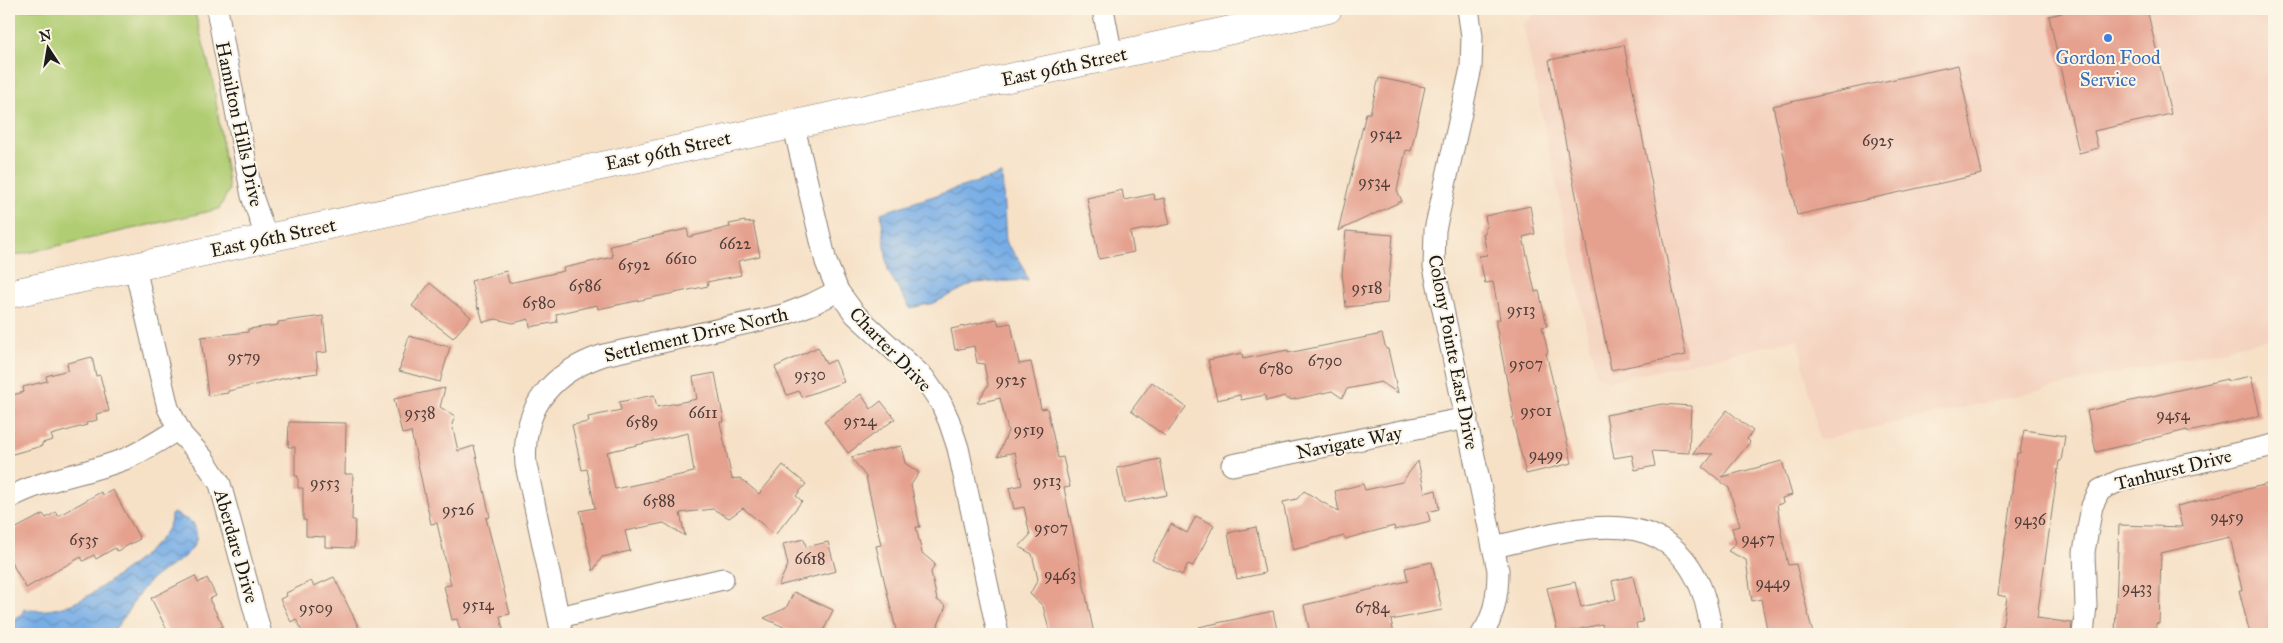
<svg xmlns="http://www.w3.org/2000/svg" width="2283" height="643" font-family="'IM FELL Great Primer',serif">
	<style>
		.built { fill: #f4d3c0 }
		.grass { fill: #b1cd73; stroke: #667448 }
		.water { fill: url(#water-waves); stroke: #4a6481 }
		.building { fill: #e5a08e; fill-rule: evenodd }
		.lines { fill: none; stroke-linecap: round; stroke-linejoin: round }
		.street-casing { stroke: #897e72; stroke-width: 23 }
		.primary-casing { stroke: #897e72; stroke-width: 29 }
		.street { stroke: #fff; stroke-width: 21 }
		.primary { stroke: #fff; stroke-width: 28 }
		.shop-dot { fill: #3f7fe0; stroke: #fcf5e5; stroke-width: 2 }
		.labels { text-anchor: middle; stroke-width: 4; stroke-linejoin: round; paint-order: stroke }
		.number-label { font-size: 16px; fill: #4e3d38 }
		.shop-label { font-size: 19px; fill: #366cbe; stroke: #fcf5e5 }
		.street-label { font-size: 19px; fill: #1c1c1c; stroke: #fcf5e5 }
	</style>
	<defs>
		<pattern id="water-waves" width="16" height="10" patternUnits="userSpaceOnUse" patternTransform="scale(1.25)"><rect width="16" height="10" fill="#77ade6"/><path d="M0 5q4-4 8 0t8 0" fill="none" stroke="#618cba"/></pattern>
	</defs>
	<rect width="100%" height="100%" fill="#fcf5e5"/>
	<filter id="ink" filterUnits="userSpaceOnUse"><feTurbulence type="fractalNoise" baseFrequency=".02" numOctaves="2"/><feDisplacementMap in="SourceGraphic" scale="10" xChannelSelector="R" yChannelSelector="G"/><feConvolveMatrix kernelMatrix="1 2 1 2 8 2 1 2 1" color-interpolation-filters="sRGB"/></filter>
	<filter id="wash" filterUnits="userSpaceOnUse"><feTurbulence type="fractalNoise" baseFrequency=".0096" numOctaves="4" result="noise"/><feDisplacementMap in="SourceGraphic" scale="20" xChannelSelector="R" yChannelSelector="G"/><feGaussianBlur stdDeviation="1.12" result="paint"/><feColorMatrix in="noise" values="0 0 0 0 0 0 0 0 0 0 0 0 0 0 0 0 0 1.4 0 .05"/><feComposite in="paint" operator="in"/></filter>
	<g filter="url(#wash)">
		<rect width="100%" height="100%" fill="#f6e1c7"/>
		<polygon class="built" points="1538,9 2274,9 2274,338 1819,440 1798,339 1609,381 1596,375 1523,25"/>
		<polygon class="grass" points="9,9 194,9 213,81 229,190 219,209 9,257"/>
		<g class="water">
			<polygon points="1002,174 1006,243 1021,262 1028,280 974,283 934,303 910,308 888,271 881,213"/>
			<path d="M174 513 193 523C196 529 198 539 194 545 185 561 165 567 152 579 134 595 127 618 110 634H9V622L22 614 24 609C47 614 74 606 94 592 114 578 174 540 171 515Z"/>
		</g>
		<g id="blocks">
			<g class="building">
				<polygon points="2061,9 2147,9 2171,114 2094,131 2098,148 2079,153 2049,16 2062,13"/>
				<polygon points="1624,45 1686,355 1611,370 1549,60"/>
				<polygon points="1958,65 1982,174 1797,215 1773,106"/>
				<polygon points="1379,78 1425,87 1411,151 1406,150 1397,190 1402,201 1338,231 1366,113 1370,113"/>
				<polygon points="1122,190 1124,200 1154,194 1155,200 1164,198 1170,224 1130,232 1134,252 1099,259 1087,198"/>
				<polygon points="1530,206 1535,234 1523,237 1535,292 1539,291 1547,326 1542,327 1548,352 1546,353 1572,463 1526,474 1512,418 1514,417 1496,325 1496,320 1500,319 1493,282 1485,283 1479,256 1487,255 1483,233 1485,233 1485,228 1487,227 1485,216"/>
				<polygon points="745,221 745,223 753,222 760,256 738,261 741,275 707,282 708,286 598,309 597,305 556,314 557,322 530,327 529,319 513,323 496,319 483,322 479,307 478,309 471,281 506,271 509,283 564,271 563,268 613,257 610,246 687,229 689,237 730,227 729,224"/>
				<polygon points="1346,231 1393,235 1387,303 1346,307 1342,273"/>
				<polygon points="430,283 471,317 453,338 412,306"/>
				<polygon points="323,316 327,352 316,353 318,373 295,376 228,391 228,393 208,396 201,337 248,332 248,329 278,325 278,322"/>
				<polygon points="997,319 999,325 1011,323 1019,364 1031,362 1041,409 1047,408 1058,458 1063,457 1070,487 1064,488 1094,634 1050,634 1043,606 1030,594 1038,579 1032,554 1019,547 1030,535 1024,507 1014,509 1009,488 1022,485 1015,452 998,456 1008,431 1000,398 977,403 988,385 984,364 977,363 974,346 955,350 951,329"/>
				<polygon points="1382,334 1386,349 1388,349 1398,393 1381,382 1347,389 1342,398 1332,391 1291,400 1291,399 1286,399 1285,396 1266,401 1265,395 1241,400 1240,395 1217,400 1208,360 1242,353 1243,359 1288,350 1288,353"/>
				<polygon points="409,336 450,347 440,382 399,371"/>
				<polygon points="818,347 826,364 835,360 844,382 802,397 799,391 787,395 775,367"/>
				<polygon points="92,357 96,376 100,375 109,411 96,414 97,420 86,423 87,425 51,435 53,440 42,443 42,446 9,455 9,396 24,392 23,387 47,381 46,376 68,370 67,363"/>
				<path d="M715 373 724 422H720L732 479 740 478 759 494 783 465 806 484 796 496 802 501 775 535 743 508 729 518 713 509 680 513 685 536 664 523 625 531 630 551 602 557 593 571 580 511 595 508 587 469 582 470 572 425 589 422 588 417 621 410 619 402 654 395 657 407 697 399 693 377ZM688 433 694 472 615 489 607 452Z"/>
				<polygon points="2251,376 2260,416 2188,432 2187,430 2096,452 2087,411 2227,379 2227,381"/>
				<polygon points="1152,382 1186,407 1165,436 1131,411"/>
				<polygon points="445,388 440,407 455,416 452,424 458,451 474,446 490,517 486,518 510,614 500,616 504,634 461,634 457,619 452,620 444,586 451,585 437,523 431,524 411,432 402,434 394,399"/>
				<polygon points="861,394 871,409 881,401 895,419 848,453 824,421"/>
				<polygon points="1662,404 1691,406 1689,453 1652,451 1655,466 1635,470 1632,455 1614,458 1606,415"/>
				<polygon points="1727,410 1753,431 1747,439 1750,442 1722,477 1782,461 1792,495 1782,498 1783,503 1777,505 1782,532 1781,533 1788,565 1796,564 1813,634 1768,634 1761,599 1752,601 1746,560 1728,551 1736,543 1732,528 1740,526 1729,488 1703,467 1713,454 1693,453"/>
				<polygon points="289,422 346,423 345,474 353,474 352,520 355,520 354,548 325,547 325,537 306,536 306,520 303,520 303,488 298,488 298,476 295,476 295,447 288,447"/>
				<polygon points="2024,430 2065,436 2061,461 2059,461 2037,618 2072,623 2071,634 2001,634 2007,597 1998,595 2017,453 2020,453"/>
				<polygon points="901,446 905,463 919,473 911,485 920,527 916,527 922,553 935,564 931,572 937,600 946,606 938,625 940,634 897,634 876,546 881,545 866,477 851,457"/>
				<polygon points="1160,459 1167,495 1124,503 1117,468"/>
				<polygon points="1418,461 1425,493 1436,490 1439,509 1428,512 1430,521 1395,530 1394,526 1345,539 1344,536 1293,550 1283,502 1297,499 1304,491 1339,512 1335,491 1363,484 1365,490 1402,482"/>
				<polygon points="2272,483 2274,492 2274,634 2250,634 2239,590 2242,590 2230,537 2161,553 2159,624 2156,623 2156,634 2115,634 2119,525 2182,527 2177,506"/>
				<polygon points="113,490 140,539 117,551 115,548 96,559 94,555 83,561 81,557 26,588 9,558 9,532 43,514 46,518 56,512 58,516 101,492 103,495"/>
				<polygon points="1196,516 1214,525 1193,566 1188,564 1182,575 1152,560 1171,524 1187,533"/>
				<polygon points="1256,527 1265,573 1237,579 1228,533"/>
				<polygon points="804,539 806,547 828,542 836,571 778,586 788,565 783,544"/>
				<polygon points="1432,562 1442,610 1391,620 1394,634 1310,634 1304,605 1408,581 1405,568"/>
				<polygon points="195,576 198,583 207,578 216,596 209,599 223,626 219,628 222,634 169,634 151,598"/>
				<polygon points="1633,576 1643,622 1636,623 1638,634 1604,634 1602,624 1558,634 1547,588 1575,582 1581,607 1616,599 1612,581"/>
				<polygon points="334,577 362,634 303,634 296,619 291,622 280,599 287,596 286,593 311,581 314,586"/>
				<polygon points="794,592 833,610 822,634 799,634 764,618 786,608"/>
				<polygon points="1273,611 1278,634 1200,634 1199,627"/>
			</g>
		</g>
	</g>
	<g filter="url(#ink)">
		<use href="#blocks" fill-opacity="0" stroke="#897e72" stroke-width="1"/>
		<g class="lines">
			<defs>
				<g id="street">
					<polyline points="217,9 252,196 267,239"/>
					<polyline points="1103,9 1112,56"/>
					<path d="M1468 9 1472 36 1471 68 1435 230 1434 267 1498 570C1498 592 1495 616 1482 634"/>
					<polyline points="793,123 826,262 838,291 855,314 924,378 941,403 949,421 958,448 998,634"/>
					<polyline points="135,268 168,408 182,435 203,458 220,484 261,634"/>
					<polyline points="1232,465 1467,418"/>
					<path d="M9 498C45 478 87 474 125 459 144 451 161 439 179 429"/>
					<path d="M1493 547C1565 532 1662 496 1700 586 1707 601 1709 618 1712 634"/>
					<polyline points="559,617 723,579"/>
					<path d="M562 634 526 465C521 407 552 372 604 355L783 315 812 304 838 291"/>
					<polyline points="2083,634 2086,606 2084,552 2092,506 2100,490 2121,480 2274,445"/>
				</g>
				<polyline id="primary" points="9,294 1328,9"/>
			</defs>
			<use href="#street" class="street-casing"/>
			<use href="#primary" class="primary-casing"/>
			<use href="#street" class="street"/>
			<use href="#primary" class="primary"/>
		</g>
	</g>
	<circle class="shop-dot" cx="2108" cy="38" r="5"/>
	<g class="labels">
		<g class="number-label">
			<text x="1386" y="139">9542</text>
			<text x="1878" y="146">6925</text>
			<text x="1374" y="187">9534</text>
			<text x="735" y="249">6622</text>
			<text x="681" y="264">6610</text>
			<text x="634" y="270">6592</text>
			<text x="585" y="291">6586</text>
			<text x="1367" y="293">9518</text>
			<text x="539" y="308">6580</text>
			<text x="1521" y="315">9513</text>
			<text x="244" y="362">9579</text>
			<text x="1325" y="366">6790</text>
			<text x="1526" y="369">9507</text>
			<text x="1276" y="374">6780</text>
			<text x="810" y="380">9530</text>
			<text x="1011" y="385">9525</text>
			<text x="1536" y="416">9501</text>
			<text x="420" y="418">9538</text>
			<text x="703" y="418">6611</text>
			<text x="2173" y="420">9454</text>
			<text x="860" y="426">9524</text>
			<text x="642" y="427">6589</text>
			<text x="1029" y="435">9519</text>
			<text x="1546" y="460">9499</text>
			<text x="1047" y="486">9513</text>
			<text x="325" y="488">9553</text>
			<text x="659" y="506">6588</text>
			<text x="458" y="515">9526</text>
			<text x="2227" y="522">9459</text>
			<text x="2030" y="525">9436</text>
			<text x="1051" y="533">9507</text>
			<text x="1758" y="544">9457</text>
			<text x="84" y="545">6535</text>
			<text x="810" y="564">6618</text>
			<text x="1060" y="580">9463</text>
			<text x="1773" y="588">9449</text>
			<text x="2137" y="593">9433</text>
			<text x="478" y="610">9514</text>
			<text x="316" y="613">9509</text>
			<text x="1372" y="613">6784</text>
		</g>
		<g class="shop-label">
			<text x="2108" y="64">Gordon Food<tspan x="2108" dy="22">Service</tspan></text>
		</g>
		<g class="street-label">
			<text transform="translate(1064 66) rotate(-12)" y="7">East 96th Street</text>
			<text transform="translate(240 124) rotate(78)" y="7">Hamilton Hills Drive</text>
			<text transform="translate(668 150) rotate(-12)" y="7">East 96th Street</text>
			<text transform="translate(273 237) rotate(-12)" y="7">East 96th Street</text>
			<text transform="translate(696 334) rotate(-13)" y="7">Settlement Drive North</text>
			<text transform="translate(891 349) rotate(46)" y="7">Charter Drive</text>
			<text transform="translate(1454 352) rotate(79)" y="7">Colony Pointe East Drive</text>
			<text transform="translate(1349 442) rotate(-11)" y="7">Navigate Way</text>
			<text transform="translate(2173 469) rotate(-14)" y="7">Tanhurst Drive</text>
			<text transform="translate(237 546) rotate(74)" y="7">Aberdare Drive</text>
		</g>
	</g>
	<rect width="2283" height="643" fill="none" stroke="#fcf5e5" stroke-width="30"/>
	<g transform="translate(48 48) rotate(348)" stroke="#fcf5e5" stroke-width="4" paint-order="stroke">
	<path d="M0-4L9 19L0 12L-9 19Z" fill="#1c1c1c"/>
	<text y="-8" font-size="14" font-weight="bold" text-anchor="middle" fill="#1c1c1c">N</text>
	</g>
</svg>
